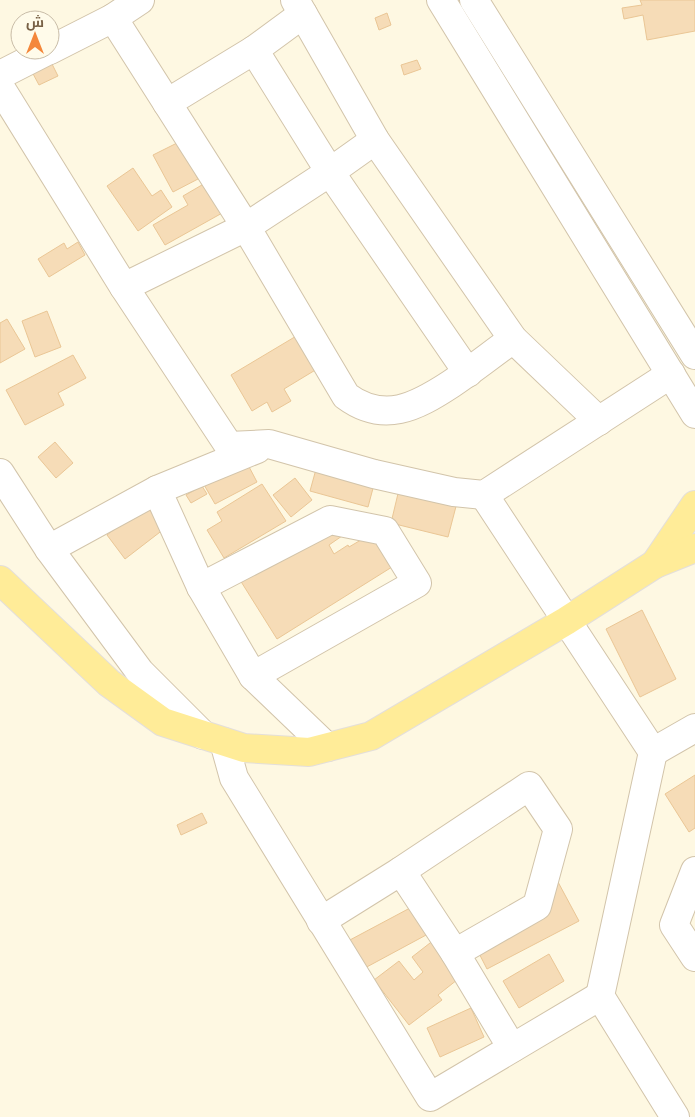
<svg xmlns="http://www.w3.org/2000/svg" width="695" height="1117" font-family="Barlow,Cairo,sans-serif">
	<style>
		.building { fill: #f6dcb7; stroke: #eac695 }
		.lines { fill: none; stroke-linecap: round; stroke-linejoin: round }
		.minor-casing { stroke: #d2c4aa; stroke-width: 30 }
		.major-casing { stroke: #e4dfda; stroke-width: 30 }
		.minor { stroke: #fff; stroke-width: 28 }
		.major { stroke: #ffec98; stroke-width: 28 }
	</style>
	<rect width="100%" height="100%" fill="#fef8e2"/>
	<g class="building">
		<polygon points="640,0 695,0 695,31 647,40 643,15 624,19 622,8 642,5"/>
		<polygon points="387,13 391,25 379,30 375,18"/>
		<polygon points="50,60 58,76 39,85 31,70"/>
		<polygon points="417,60 421,69 404,75 401,65"/>
		<polygon points="179,142 198,179 173,192 153,155"/>
		<polygon points="133,168 152,196 161,190 172,207 138,231 107,186"/>
		<polygon points="207,182 224,212 165,245 153,225 188,205 183,196"/>
		<polygon points="78,242 85,255 49,277 38,259 64,243 67,249"/>
		<polygon points="47,311 61,347 35,357 22,321"/>
		<polygon points="7,319 25,349 0,363 0,323"/>
		<polygon points="303,332 322,366 284,389 291,401 272,412 267,402 252,411 231,375"/>
		<polygon points="73,355 86,378 58,393 64,405 25,425 6,390"/>
		<polygon points="55,442 73,463 56,478 38,457"/>
		<polygon points="246,461 257,482 215,504 203,483"/>
		<polygon points="318,462 376,477 368,507 310,491"/>
		<polygon points="295,478 312,500 291,517 273,495"/>
		<polygon points="401,481 459,495 448,537 391,523"/>
		<polygon points="262,484 286,521 224,558 207,530 222,521 217,512"/>
		<polygon points="202,486 207,494 191,503 186,495"/>
		<polygon points="146,505 164,529 125,559 107,535"/>
		<polygon points="329,514 342,536 329,545 334,554 348,545 349,547 371,534 392,567 277,639 235,572"/>
		<polygon points="642,610 676,679 640,697 606,629"/>
		<polygon points="695,775 695,828 689,832 665,794"/>
		<polygon points="202,813 207,823 181,835 177,825"/>
		<polygon points="558,882 579,921 487,969 467,930"/>
		<polygon points="425,900 441,927 363,969 348,941"/>
		<polygon points="439,936 467,972 438,995 442,1000 409,1025 374,980 399,961 414,980 423,972 412,957"/>
		<polygon points="549,954 564,981 519,1008 503,981"/>
		<polygon points="471,1008 484,1037 440,1057 427,1028"/>
	</g>
	<g class="lines">
		<defs>
			<g id="minor">
				<polyline points="295,0 375,140 513,339 599,421"/>
				<polyline points="441,0 695,414"/>
				<polyline points="474,0 695,355"/>
				<path d="M113 18 246 227 346 396C384 424 416 407 451 384 472 370 492 354 513 339"/>
				<polyline points="50,50 113,18 140,0"/>
				<polyline points="254,50 330,172 468,373"/>
				<polyline points="0,75 49,50"/>
				<polyline points="0,87 124,287 229,446 269,444 374,474 454,492 484,495 671,374"/>
				<polyline points="167,103 254,50 303,14"/>
				<polyline points="124,287 246,227 330,172 375,140"/>
				<polyline points="0,473 49,549 140,672 203,735"/>
				<polyline points="157,490 201,587 253,676 327,747"/>
				<polyline points="484,495 653,752 600,996 675,1117"/>
				<polyline points="49,549 157,490 257,449"/>
				<polyline points="201,587 330,520 385,531 417,583 253,676"/>
				<polyline points="224,742 234,778 430,1097 600,996"/>
				<polyline points="653,752 695,728"/>
				<polyline points="401,871 529,786 558,829 537,906 455,953"/>
				<polyline points="695,871 674,925 695,957"/>
				<polyline points="321,921 401,871 455,953 512,1048"/>
			</g>
			<g id="major">
				<polyline points="655,564 695,505"/>
				<polyline points="0,580 109,683 163,722 244,748 309,752 371,736 566,621 655,564 695,548"/>
			</g>
		</defs>
		<use href="#minor" class="minor-casing"/>
		<use href="#major" class="major-casing"/>
		<use href="#minor" class="minor"/>
		<use href="#major" class="major"/>
	</g>
	<g transform="translate(35 35)"><circle r="24" fill="#fffbea" stroke="#c9bda8"/>
	<path d="M0-4L9 19L0 12L-9 19Z" fill="#f4873b"/>
	<text y="-8" font-size="14" font-weight="bold" text-anchor="middle" fill="#786146">ش</text>
	</g>
</svg>
